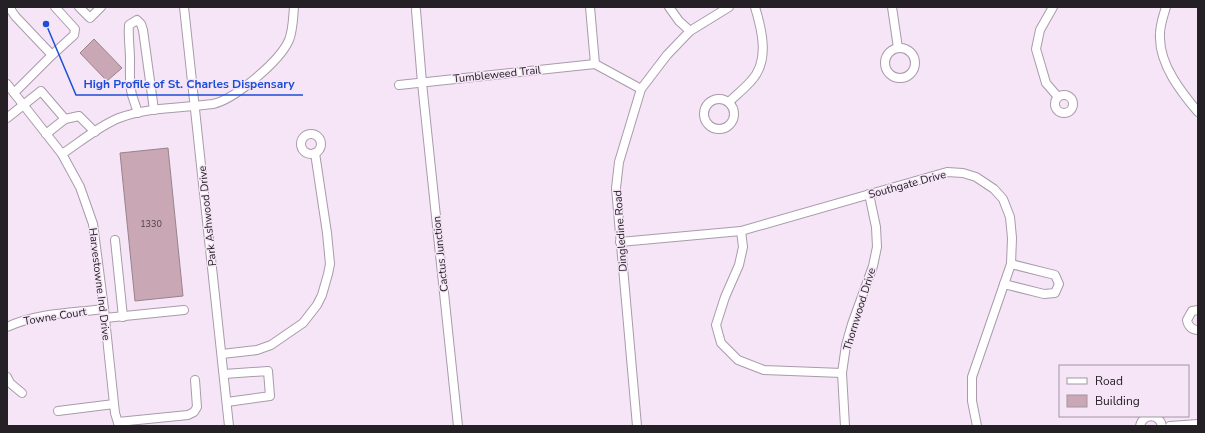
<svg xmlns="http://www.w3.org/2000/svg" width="1205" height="433" font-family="'Nunito Sans',sans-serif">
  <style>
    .building { fill: #c9a7b4; stroke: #98838b }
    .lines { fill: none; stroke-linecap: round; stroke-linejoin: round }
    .minor-casing { stroke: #a99bab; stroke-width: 10 }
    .minor { stroke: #fff; stroke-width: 8 }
    .labels { text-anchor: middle; stroke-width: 3; stroke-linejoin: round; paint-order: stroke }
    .number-label { font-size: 9px; fill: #4e424a }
    .street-label { font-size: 11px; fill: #252026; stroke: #f5e5f7 }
    .leader { fill: none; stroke: #1d4ed8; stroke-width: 1.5 }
    .callout-dot { fill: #1d4ed8; stroke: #f5e5f7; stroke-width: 1.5 }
    .callout-label { font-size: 12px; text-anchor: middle; font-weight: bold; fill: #1d4ed8; stroke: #f5e5f7; stroke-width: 3; stroke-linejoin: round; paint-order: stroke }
  </style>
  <rect width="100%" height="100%" fill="#f5e5f7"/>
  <g class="building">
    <path d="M 94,39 L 122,68 L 107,81 L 80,53 Z"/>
    <path d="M 168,148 L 183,296 L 135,301 L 120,153 Z"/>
  </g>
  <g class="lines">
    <g class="minor-casing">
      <g id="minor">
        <path d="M 11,7 L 11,10 L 15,16 L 52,55 L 14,93"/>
        <path d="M 79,7 L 90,18 L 101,7"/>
        <path d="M 184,7 L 229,426"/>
        <path d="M 590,7 L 595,64 L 641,89"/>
        <path d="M 669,7 L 679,21 L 690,31"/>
        <path d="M 892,7 L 898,48"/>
        <path d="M 1053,7 L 1040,30 L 1036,49 L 1046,83 L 1058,97"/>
        <path d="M 1166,7 C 1163,17 1159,27 1160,38 C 1160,65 1181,92 1198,112"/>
        <path d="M 416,10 L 422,83 L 458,426"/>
        <circle cx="900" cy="63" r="15"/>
        <path d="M 52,55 L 74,35 L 75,29 L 55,7"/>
        <path d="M 7,84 L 62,154 L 80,187 L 93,224 L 104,309 L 115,413 L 119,426"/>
        <path d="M 399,85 L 595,64"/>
        <circle cx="1064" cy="104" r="9"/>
        <circle cx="719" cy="114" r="15"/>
        <path d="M 729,102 C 736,95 744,89 751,81 C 770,61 762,30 755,7"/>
        <path d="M 138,113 C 136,107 134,101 132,95 C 129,83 130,72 130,60 C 130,48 128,37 129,25 L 137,20 L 141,24 L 143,30 L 154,110"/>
        <path d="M 7,118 L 41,91 L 65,119 L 46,134"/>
        <path d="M 65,119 L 79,116 L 95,132"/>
        <circle cx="311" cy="144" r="10"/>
        <path d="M 62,154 C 80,142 99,126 119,118 C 148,107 182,108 213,104 C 235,99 280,61 289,40 C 293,30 293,18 294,7"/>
        <path d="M 741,231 L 743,247 L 739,265 L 725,297 L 716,325 L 721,343 L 738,360 L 764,370 L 842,373"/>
        <path d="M 115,240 L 123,317"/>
        <path d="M 620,242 L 741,231 L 947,172 L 963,173 L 976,177 L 994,189 L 1003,199 L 1010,217 L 1012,238 L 1011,264 L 972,377 L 972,401 L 977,426"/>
        <path d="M 1004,284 L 1044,294 L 1055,293 L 1059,284 L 1055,275 L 1011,264"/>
        <path d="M 1198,310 L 1192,311 L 1187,320 C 1188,326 1192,330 1198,330"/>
        <path d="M 105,318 L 184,310"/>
        <path d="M 7,327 C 37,313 72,313 104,309"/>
        <path d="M 222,354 L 257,350 L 271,345 L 303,323 L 317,305 L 322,295 L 328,274 L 330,264 L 327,233 L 315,153"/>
        <path d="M 224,374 L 268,371 L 270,396 L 227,402"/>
        <path d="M 7,377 L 10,383 L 22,393"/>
        <path d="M 58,411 L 114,404"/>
        <path d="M 118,422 L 188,415 L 194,412 L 197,407 L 195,380"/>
        <path d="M 637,426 L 616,188 L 619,162 L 641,89 L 667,55 L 690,31 L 729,7"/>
        <path d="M 845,426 L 842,373 L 846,345 L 852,324 L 873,266 L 877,247 L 876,227 L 869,194"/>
        <path d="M 1140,426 C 1143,413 1159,413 1162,426"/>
        <path d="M 1170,426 L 1198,424"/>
      </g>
    </g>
    <use href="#minor" class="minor"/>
  </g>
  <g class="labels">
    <g class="number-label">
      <text x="151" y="227">1330</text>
    </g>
    <g class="street-label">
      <text transform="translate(497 74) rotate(-6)" y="4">Tumbleweed Trail</text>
      <text transform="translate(907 184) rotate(-15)" y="4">Southgate Drive</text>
      <text transform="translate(207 216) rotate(-96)" y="4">Park Ashwood Drive</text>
      <text transform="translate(620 231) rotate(-94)" y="4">Dingledine Road</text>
      <text transform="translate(440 254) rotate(-96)" y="4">Cactus Junction</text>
      <text transform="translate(100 284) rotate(83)" y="4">Harvestowne Ind Drive</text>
      <text transform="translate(859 309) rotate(-73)" y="4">Thornwood Drive</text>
      <text transform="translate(55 316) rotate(-9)" y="4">Towne Court</text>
    </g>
  </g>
  <path class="leader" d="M46 24L76 95H303"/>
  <circle class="callout-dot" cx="46" cy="24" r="4"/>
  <g class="callout-label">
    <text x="189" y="88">High Profile of St. Charles Dispensary</text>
  </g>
  <rect width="1205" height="433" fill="none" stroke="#252026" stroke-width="16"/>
  <rect x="1059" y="365" width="130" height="52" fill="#f5e5f7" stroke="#a296a3"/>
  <rect x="1067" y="378" width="20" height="6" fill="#ffffff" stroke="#a296a3"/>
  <text x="1095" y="385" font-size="12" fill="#252026">Road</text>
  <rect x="1067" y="395" width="20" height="12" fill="#c9a7b4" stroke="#a296a3"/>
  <text x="1095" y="405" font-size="12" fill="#252026">Building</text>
</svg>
